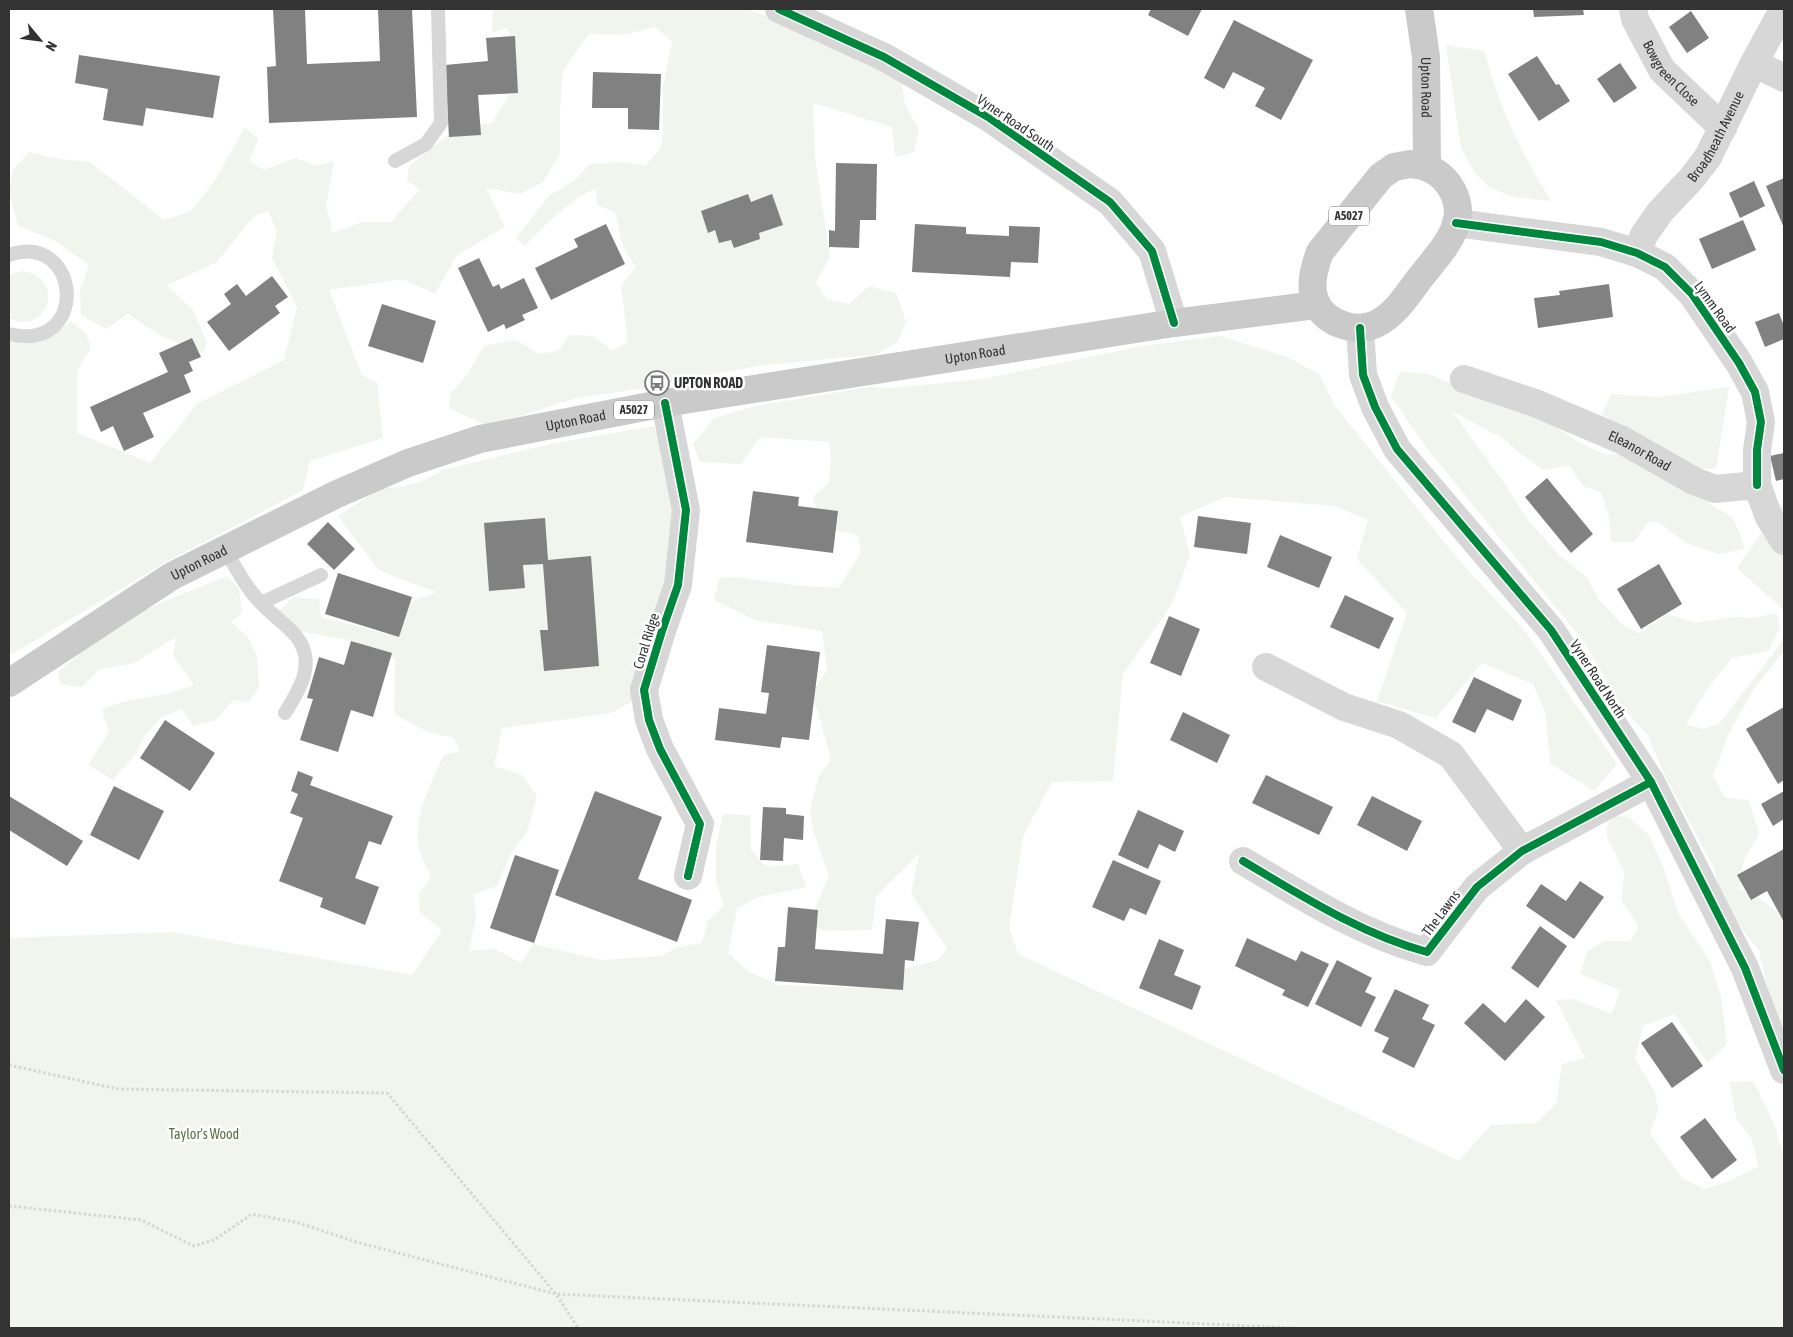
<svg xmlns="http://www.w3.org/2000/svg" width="1793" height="1337" font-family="'Asap Condensed',sans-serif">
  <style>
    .green { fill: #f1f5ed }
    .building { fill: #818181 }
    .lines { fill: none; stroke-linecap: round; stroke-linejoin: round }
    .path { stroke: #d6d6d6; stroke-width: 3; stroke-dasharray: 2.5 2.5; stroke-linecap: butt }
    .service { stroke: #d7d7d7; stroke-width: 14 }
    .minor { stroke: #d7d7d7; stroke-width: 28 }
    .tertiary { stroke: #d7d7d7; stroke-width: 28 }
    .primary { stroke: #cacaca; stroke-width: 28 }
    .cycleway-casing { stroke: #fff; stroke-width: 11 }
    .cycleway { stroke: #00873e; stroke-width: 8 }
    .labels { text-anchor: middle; stroke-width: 5; stroke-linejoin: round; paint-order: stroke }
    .shield { fill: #fff; stroke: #707070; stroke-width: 1 }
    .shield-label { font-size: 12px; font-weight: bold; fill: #333 }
    .street-label { font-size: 14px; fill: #333; stroke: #fff }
    .poi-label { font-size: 14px; font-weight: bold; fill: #333; stroke: #fff; text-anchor: start }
    .park-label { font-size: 14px; fill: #56703f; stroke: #fff }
  </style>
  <rect width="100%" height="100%" fill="#fff"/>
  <g class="green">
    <path d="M 493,9 L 743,9 L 813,28 L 899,64 L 905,105 L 919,129 L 914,152 L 895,157 L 892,127 L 813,103 L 815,156 L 830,257 L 816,282 L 826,299 L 849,304 L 869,286 L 896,293 L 906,322 L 898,342 L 875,355 L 763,365 L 638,389 L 576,398 L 487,426 L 449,408 L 450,394 L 467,375 L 484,346 L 515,340 L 540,354 L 558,351 L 570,335 L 594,336 L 612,351 L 628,342 L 621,286 L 636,267 L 623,248 L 615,212 L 597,205 L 596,188 C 566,203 548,222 525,246 L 516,238 L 549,196 L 575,180 L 590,164 L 623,162 L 645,166 L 661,148 L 663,129 L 663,86 L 672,42 L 655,27 L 622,35 L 589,34 L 563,71 L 560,110 L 560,154 L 543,182 L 520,194 L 486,188 L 505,227 L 457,255 L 435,294 L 403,279 L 329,290 L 362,375 L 377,383 L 383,438 L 310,461 L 303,490 L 166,562 L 9,656 L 9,334 C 36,338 48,343 70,321 L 86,333 L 91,348 L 77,371 L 77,433 L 150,463 L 197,404 L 284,360 L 297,307 L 272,258 L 277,231 L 268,211 L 253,217 L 217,262 L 167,285 L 193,310 L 207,343 L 203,353 L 163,337 L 128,314 L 106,329 L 81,315 L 80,291 L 89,265 L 52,239 L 18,226 L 9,192 L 13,170 L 29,152 L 59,159 L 90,162 L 164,220 L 191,211 L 214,182 L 245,127 L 258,140 L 249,161 L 264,170 L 296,158 L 315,166 L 334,161 L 326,206 L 333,233 L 362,222 L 391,222 L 420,189 L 407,181 L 409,166 L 456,128 L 492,123 L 511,92 L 517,48 L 506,28 L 492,33 Z"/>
    <path d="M 1446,45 L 1484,51 C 1489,66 1493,83 1499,98 C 1512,134 1531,168 1551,201 L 1513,197 L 1489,187 L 1475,173 L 1461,148 Z"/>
    <path d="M 21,271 C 68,276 47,338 9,318 L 9,275 Z"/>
    <path d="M 1220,336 L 1287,357 L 1319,374 L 1335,406 L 1456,557 L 1525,631 L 1617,764 L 1594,791 L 1550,763 L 1545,711 L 1533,684 L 1482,663 L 1436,718 L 1377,701 L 1407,613 L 1357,559 L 1368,520 L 1335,506 L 1225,497 L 1180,517 L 1190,555 L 1172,604 L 1123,674 L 1113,781 L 1052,782 L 1023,836 L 1009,928 L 1018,954 L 1459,1161 L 1491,1125 L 1536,1123 L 1556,1104 L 1562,1064 L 1585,1058 L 1556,1000 L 1573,999 L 1612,1014 L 1620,990 L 1580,974 L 1587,952 L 1604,941 L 1630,941 L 1639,926 L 1622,901 L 1624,871 L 1607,837 L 1607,825 L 1614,816 L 1629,817 L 1649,835 L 1664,869 L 1678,913 L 1710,961 L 1721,997 L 1727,1044 L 1708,1063 L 1674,1014 L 1643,1026 L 1635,1059 L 1655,1092 L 1658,1110 L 1650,1133 L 1682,1178 L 1704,1189 L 1727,1182 L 1758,1167 L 1752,1139 L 1737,1120 L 1729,1082 L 1754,1081 L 1775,1127 L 1784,1157 L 1784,1328 L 9,1328 L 9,938 L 171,932 L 412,975 L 442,930 L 420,913 L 419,894 L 431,877 C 428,870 424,862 421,855 C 410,820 430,786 444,755 L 460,751 L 454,738 L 428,732 L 394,714 L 395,659 L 354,641 L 286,629 L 278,612 L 293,597 L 319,599 L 321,617 L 387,634 L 405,604 L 437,592 L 400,579 L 378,569 L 338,516 L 381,488 L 401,487 L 420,482 L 443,470 L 551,444 L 654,426 L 666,455 L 680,525 L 635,700 L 611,713 L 502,728 L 494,766 L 522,775 L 537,796 L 527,832 L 511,853 L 497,886 L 474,894 L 476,917 L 469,951 L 495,949 L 521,963 L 533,944 L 601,960 L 661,956 L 678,947 L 702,943 L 708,920 L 724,906 L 716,882 L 716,847 L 723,814 L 750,815 L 751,849 L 766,867 L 798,864 L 806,887 L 759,897 L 737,908 L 728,953 L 749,972 L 778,985 L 894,989 L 904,969 L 938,960 L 947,949 L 911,893 L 919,854 L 876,896 L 872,930 L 824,931 L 816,927 L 815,908 L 829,876 L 813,830 L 810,810 L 819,775 L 831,760 L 818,711 L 810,695 L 827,670 L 822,631 L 755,620 L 714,600 L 719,578 L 734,577 L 794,585 L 838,588 L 861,553 L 858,535 L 827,529 L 812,498 L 829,483 L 831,456 L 829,442 L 760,437 L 741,464 L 700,462 L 693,444 L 714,418 L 756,406 L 869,387 L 892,388 L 983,379 L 1142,346 Z"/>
    <path d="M 1400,372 L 1426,373 L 1554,425 L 1580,443 L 1607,455 L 1631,452 L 1630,430 L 1602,415 L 1611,394 L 1659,397 L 1729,387 L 1716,469 L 1688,469 L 1670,478 L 1733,518 L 1742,539 L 1744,549 L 1718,554 L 1686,543 L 1657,521 L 1647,523 L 1634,542 L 1611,542 L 1609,516 L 1601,492 L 1583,486 L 1569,465 L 1543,470 L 1518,452 L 1504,439 L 1452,411 L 1506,486 L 1528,520 L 1560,556 L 1588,578 L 1598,599 L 1624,626 L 1639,633 L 1668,614 L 1696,623 L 1731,617 L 1753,618 L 1777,613 L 1780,628 L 1768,651 L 1732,658 L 1707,689 L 1686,724 L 1703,729 L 1719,724 L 1784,639 L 1784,651 L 1753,690 L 1729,733 L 1713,775 L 1725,798 L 1749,800 L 1759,834 L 1743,862 L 1739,889 L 1760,899 L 1784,918 L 1784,1058 L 1772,1010 L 1759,950 L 1723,906 L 1714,868 L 1665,776 L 1647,734 L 1621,706 L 1584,642 L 1425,446 L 1391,396 Z"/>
    <path d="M 1784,500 L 1784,610 L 1737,568 Z"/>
    <path d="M 227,576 L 239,589 L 242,613 L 231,622 L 248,637 L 257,656 L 259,687 L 249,702 L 233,700 L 216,720 L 193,726 L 182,709 L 162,717 L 145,735 L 135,755 L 113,780 L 88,765 L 109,732 L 102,709 L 126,701 L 167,694 L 194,685 L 173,656 L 176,637 L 134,663 L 100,669 L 82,687 L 61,685 L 58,672 L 78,655 L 81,642 L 156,605 Z"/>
  </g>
  <g class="building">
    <path d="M 273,9 L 305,9 L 307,64 L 380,61 L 378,9 L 412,9 L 417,117 L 269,123 L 267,67 L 276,66 Z"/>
    <path d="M 1151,9 L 1202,9 L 1188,36 L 1148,15 Z"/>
    <path d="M 1533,9 L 1583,9 L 1584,15 L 1534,17 Z"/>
    <path d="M 1691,11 L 1709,38 L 1687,53 L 1669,27 Z"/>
    <path d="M 1234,20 L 1313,60 L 1281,120 L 1255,106 L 1265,88 L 1233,72 L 1224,89 L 1204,78 Z"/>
    <path d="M 515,36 L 518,93 L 478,95 L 481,135 L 449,137 L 445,65 L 488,61 L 486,38 Z"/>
    <path d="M 79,55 L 220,76 L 213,118 L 146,108 L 143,126 L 103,120 L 108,89 L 75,83 Z"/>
    <path d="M 1537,56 L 1556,85 L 1559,84 L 1570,101 L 1539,121 L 1508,74 Z"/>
    <path d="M 1620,63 L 1637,88 L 1614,103 L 1597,79 Z"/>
    <path d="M 593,72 L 661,74 L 659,130 L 628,129 L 628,108 L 592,108 Z"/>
    <path d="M 836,163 L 877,164 L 876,220 L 860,220 L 859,248 L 829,247 L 829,230 L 835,231 Z"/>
    <path d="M 1784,178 L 1784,228 L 1766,186 Z"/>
    <path d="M 1754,181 L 1765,206 L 1740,218 L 1729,193 Z"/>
    <path d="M 748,194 L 751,202 L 772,194 L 783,225 L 759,233 L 760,239 L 734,248 L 731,240 L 719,243 L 715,230 L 708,233 L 701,211 Z"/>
    <path d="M 1743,220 L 1756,250 L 1712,269 L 1699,239 Z"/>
    <path d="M 606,224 L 625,264 L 551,300 L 535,268 L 578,247 L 574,239 Z"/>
    <path d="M 915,224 L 966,227 L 966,234 L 1009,236 L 1009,226 L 1040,227 L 1038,263 L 1011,262 L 1010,277 L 912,272 Z"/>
    <path d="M 479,258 L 493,287 L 499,284 L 501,289 L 524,278 L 538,308 L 522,315 L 525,320 L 506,329 L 504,324 L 488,332 L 458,268 Z"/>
    <path d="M 272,276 L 288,297 L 275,306 L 280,313 L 229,351 L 207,322 L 231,304 L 224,294 L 237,284 L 246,296 Z"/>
    <path d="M 1609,284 L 1613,317 L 1538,328 L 1534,298 L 1560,295 L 1559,291 Z"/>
    <path d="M 382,304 L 436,321 L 423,363 L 368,346 Z"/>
    <path d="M 1779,313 L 1784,326 L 1784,339 L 1765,347 L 1755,322 Z"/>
    <path d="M 192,338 L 201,357 L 189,362 L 193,371 L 184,375 L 191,392 L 143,413 L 154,437 L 124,451 L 113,426 L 101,432 L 90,407 L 168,372 L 159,353 Z"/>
    <path d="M 1784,453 L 1784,479 L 1776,481 L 1770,456 Z"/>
    <path d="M 1547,478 L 1593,534 L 1571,553 L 1525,497 Z"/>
    <path d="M 753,491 L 799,497 L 798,506 L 838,511 L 833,553 L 746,542 Z"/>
    <path d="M 1198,516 L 1251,523 L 1247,554 L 1194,547 Z"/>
    <path d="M 545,518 L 548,560 L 591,556 L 599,666 L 544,671 L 540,630 L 548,630 L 543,564 L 523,565 L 525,588 L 489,591 L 484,523 Z"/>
    <path d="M 328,522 L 355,549 L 334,570 L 307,544 Z"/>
    <path d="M 1280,535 L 1332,557 L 1319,588 L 1267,567 Z"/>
    <path d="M 1659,564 L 1682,604 L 1641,629 L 1617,589 Z"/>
    <path d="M 338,573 L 412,597 L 399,637 L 325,614 Z"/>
    <path d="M 1345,595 L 1394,618 L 1379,649 L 1330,627 Z"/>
    <path d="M 1169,616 L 1200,629 L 1181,676 L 1150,663 Z"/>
    <path d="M 351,641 L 392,653 L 373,717 L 351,710 L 338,752 L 300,740 L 313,699 L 307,698 L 319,657 L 344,665 Z"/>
    <path d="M 767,645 L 820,652 L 809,740 L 782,737 L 780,748 L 715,740 L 719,708 L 766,714 L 769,693 L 761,692 Z"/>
    <path d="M 1474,677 L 1522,700 L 1513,721 L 1487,709 L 1475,733 L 1452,722 Z"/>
    <path d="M 1784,707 L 1784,780 L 1778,784 L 1746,729 Z"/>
    <path d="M 1183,712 L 1230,735 L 1217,763 L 1170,740 Z"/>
    <path d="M 165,720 L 215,753 L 190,791 L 140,758 Z"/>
    <path d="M 298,771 L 313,777 L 310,785 L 393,816 L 381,845 L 369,841 L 355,878 L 379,887 L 365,925 L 320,907 L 323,898 L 279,881 L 303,818 L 290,813 L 298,794 L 291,791 Z"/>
    <path d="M 1266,775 L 1333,807 L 1319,835 L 1252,803 Z"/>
    <path d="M 114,786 L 164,811 L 139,860 L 90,835 Z"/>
    <path d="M 595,791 L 662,817 L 638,879 L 692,900 L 677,942 L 555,895 Z"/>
    <path d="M 1784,791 L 1784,819 L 1773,826 L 1761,804 Z"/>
    <path d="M 9,796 L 83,841 L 67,866 L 9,830 Z"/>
    <path d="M 1372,796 L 1422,821 L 1407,851 L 1357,825 Z"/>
    <path d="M 763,807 L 786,808 L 786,814 L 804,816 L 803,840 L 784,838 L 783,861 L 760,860 Z"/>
    <path d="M 1138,810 L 1184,831 L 1175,852 L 1159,844 L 1148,869 L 1118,855 Z"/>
    <path d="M 1784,849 L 1784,922 L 1767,891 L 1751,900 L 1737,875 Z"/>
    <path d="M 515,855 L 559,870 L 534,943 L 490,928 Z"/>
    <path d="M 1113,860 L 1161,881 L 1146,915 L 1130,908 L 1124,921 L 1092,907 Z"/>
    <path d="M 1580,881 L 1604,897 L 1574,939 L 1526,906 L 1541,884 L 1566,901 Z"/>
    <path d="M 788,907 L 818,910 L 815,949 L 883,954 L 886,919 L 919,922 L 914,961 L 905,960 L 903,990 L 775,981 L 778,947 L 785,947 Z"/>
    <path d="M 1540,926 L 1567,946 L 1538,988 L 1511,968 Z"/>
    <path d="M 1247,938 L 1296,961 L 1301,951 L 1329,964 L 1308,1007 L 1282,995 L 1285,990 L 1235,966 Z"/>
    <path d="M 1159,939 L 1184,950 L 1174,975 L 1201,986 L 1192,1010 L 1139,988 Z"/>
    <path d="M 1337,960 L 1372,978 L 1365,992 L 1376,997 L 1361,1027 L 1315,1004 Z"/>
    <path d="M 1395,989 L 1429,1005 L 1422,1019 L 1435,1025 L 1414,1068 L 1382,1052 L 1389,1038 L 1374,1031 Z"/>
    <path d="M 1526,999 L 1545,1017 L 1505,1061 L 1464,1023 L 1483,1003 L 1505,1023 Z"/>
    <path d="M 1672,1022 L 1703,1066 L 1672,1088 L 1641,1043 Z"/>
    <path d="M 1705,1118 L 1737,1160 L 1712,1179 L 1680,1137 Z"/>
  </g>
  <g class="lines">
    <g class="path">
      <path d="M 9,1065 L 118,1089 L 387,1093 L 556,1294 L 578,1328"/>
      <path d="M 9,1206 L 141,1220 L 194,1246 L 214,1240 L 252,1214 L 299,1223 L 356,1242 L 556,1294 L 1295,1328"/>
    </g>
    <g class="service">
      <path d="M 395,161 L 426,144 L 441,123 L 438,9"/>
      <path d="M 9,255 C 81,230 91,354 9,334"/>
      <path d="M 225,549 C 236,568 246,588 262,604 C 272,615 286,624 296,636 C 317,662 300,689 285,713"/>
      <path d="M 261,603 L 321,575"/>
    </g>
    <g class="minor">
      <path id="s1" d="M 1633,9 L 1635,19 L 1662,70 L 1723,128"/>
      <path d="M 1754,63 L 1784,78"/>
      <path d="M 1456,223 L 1601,242 L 1637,253 L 1665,267 L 1692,294 L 1739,363 L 1755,392 L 1761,422 L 1757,450 L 1757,485"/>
      <path id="s2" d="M 1637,253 L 1644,235 L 1660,212 L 1692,178 L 1708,157 L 1754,63 L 1778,19 L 1784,12"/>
      <path d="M 1360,328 L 1363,375 L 1375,407 L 1397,449 L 1551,630 L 1651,782 L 1745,968 L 1784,1070"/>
      <path id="s3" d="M 1464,379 L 1535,403 L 1622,440 L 1694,481 L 1715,489 L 1757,485 L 1769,517 L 1784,541"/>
      <path d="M 665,403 L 686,510 L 678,585 L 662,631 L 644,690 L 649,720 L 660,749 L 700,824 L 688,876"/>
      <path d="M 1266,667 L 1344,707 L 1399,725 L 1451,755 L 1522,851"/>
      <path d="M 1243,861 C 1302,896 1361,934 1427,952 L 1477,887 L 1522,851 L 1651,782"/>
    </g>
    <path class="tertiary" d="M 779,9 L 884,57 L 988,117 L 1110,202 L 1152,251 L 1174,323"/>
    <g class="primary">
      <path id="s4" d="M 1419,9 L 1426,57 L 1427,167"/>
      <path d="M 1410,164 C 1416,165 1423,165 1428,168 C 1449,177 1463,201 1456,224 C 1450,244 1433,261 1420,278 C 1408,294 1395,315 1376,324 C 1358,332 1336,326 1323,313 C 1307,296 1312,273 1320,252 L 1381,176 L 1394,167 Z"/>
      <path id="s5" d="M 9,683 L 172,576 L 337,494 L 408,463 L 480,439 L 665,403 L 1174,323 L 1316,305"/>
    </g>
    <g class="cycleway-casing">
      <g id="cycleway">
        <path d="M 779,9 L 884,57 L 988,117 L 1110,202 L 1152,251 L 1174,323"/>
        <path d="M 1456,223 L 1601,242 L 1637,253 L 1665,267 L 1692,294 L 1739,363 L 1755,392 L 1761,422 L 1757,450 L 1757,485"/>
        <path d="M 1360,328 L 1363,375 L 1375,407 L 1397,449 L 1551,630 L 1651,782 L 1745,968 L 1784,1070"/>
        <path d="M 665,403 L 686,510 L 678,585 L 662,631 L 644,690 L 649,720 L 660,749 L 700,824 L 688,876"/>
        <path d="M 1243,861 C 1302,896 1361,934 1427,952 L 1477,887 L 1522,851 L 1651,782"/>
      </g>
    </g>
    <use href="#cycleway" class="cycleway"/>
  </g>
  <defs>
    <g id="bus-ring" transform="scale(1.25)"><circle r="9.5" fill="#fff" stroke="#7a7a7a" stroke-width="1.5"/><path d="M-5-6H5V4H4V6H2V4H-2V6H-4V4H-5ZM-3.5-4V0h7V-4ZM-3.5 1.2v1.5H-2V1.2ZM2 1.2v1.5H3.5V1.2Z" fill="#7a7a7a"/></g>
  </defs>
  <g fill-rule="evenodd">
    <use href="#bus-ring" x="657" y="383"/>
  </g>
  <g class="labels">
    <g class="shield">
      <rect x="1329" y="206.5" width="40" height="19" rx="4"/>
      <rect x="614" y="400.5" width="40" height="19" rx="4"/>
    </g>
    <g class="shield-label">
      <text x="1349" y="220">A5027</text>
      <text x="634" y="414">A5027</text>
    </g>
    <g class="street-label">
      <text dy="5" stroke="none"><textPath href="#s1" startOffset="76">Bowgreen Close</textPath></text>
      <text dy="5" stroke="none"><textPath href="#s4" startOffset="79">Upton Road</textPath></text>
      <text transform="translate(1016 123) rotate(34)" y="5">Vyner Road South</text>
      <text dy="5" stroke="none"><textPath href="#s2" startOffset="142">Broadheath Avenue</textPath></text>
      <text transform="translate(1715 307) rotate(54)" y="5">Lymm Road</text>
      <text dy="5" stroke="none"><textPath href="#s5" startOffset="1035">Upton Road</textPath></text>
      <text dy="5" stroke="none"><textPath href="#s5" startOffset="630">Upton Road</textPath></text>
      <text dy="5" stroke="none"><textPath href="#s3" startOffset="190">Eleanor Road</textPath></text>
      <text dy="5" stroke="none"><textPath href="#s5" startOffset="225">Upton Road</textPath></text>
      <text transform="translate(646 641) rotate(-73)" y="5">Coral Ridge</text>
      <text transform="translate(1598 679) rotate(57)" y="5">Vyner Road North</text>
      <text transform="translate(1441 913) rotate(-53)" y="5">The Lawns</text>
    </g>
    <g class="poi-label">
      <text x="674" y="388">UPTON ROAD</text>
    </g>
    <g class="park-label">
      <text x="204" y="1139">Taylor's Wood</text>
    </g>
  </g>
  <rect width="1793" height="1337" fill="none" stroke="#333333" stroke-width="20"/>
  <g transform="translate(40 40) rotate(119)" stroke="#ffffff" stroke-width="4" paint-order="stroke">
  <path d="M0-4L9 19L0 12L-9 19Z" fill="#333333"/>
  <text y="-8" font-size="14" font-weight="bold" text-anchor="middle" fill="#333333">N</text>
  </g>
</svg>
